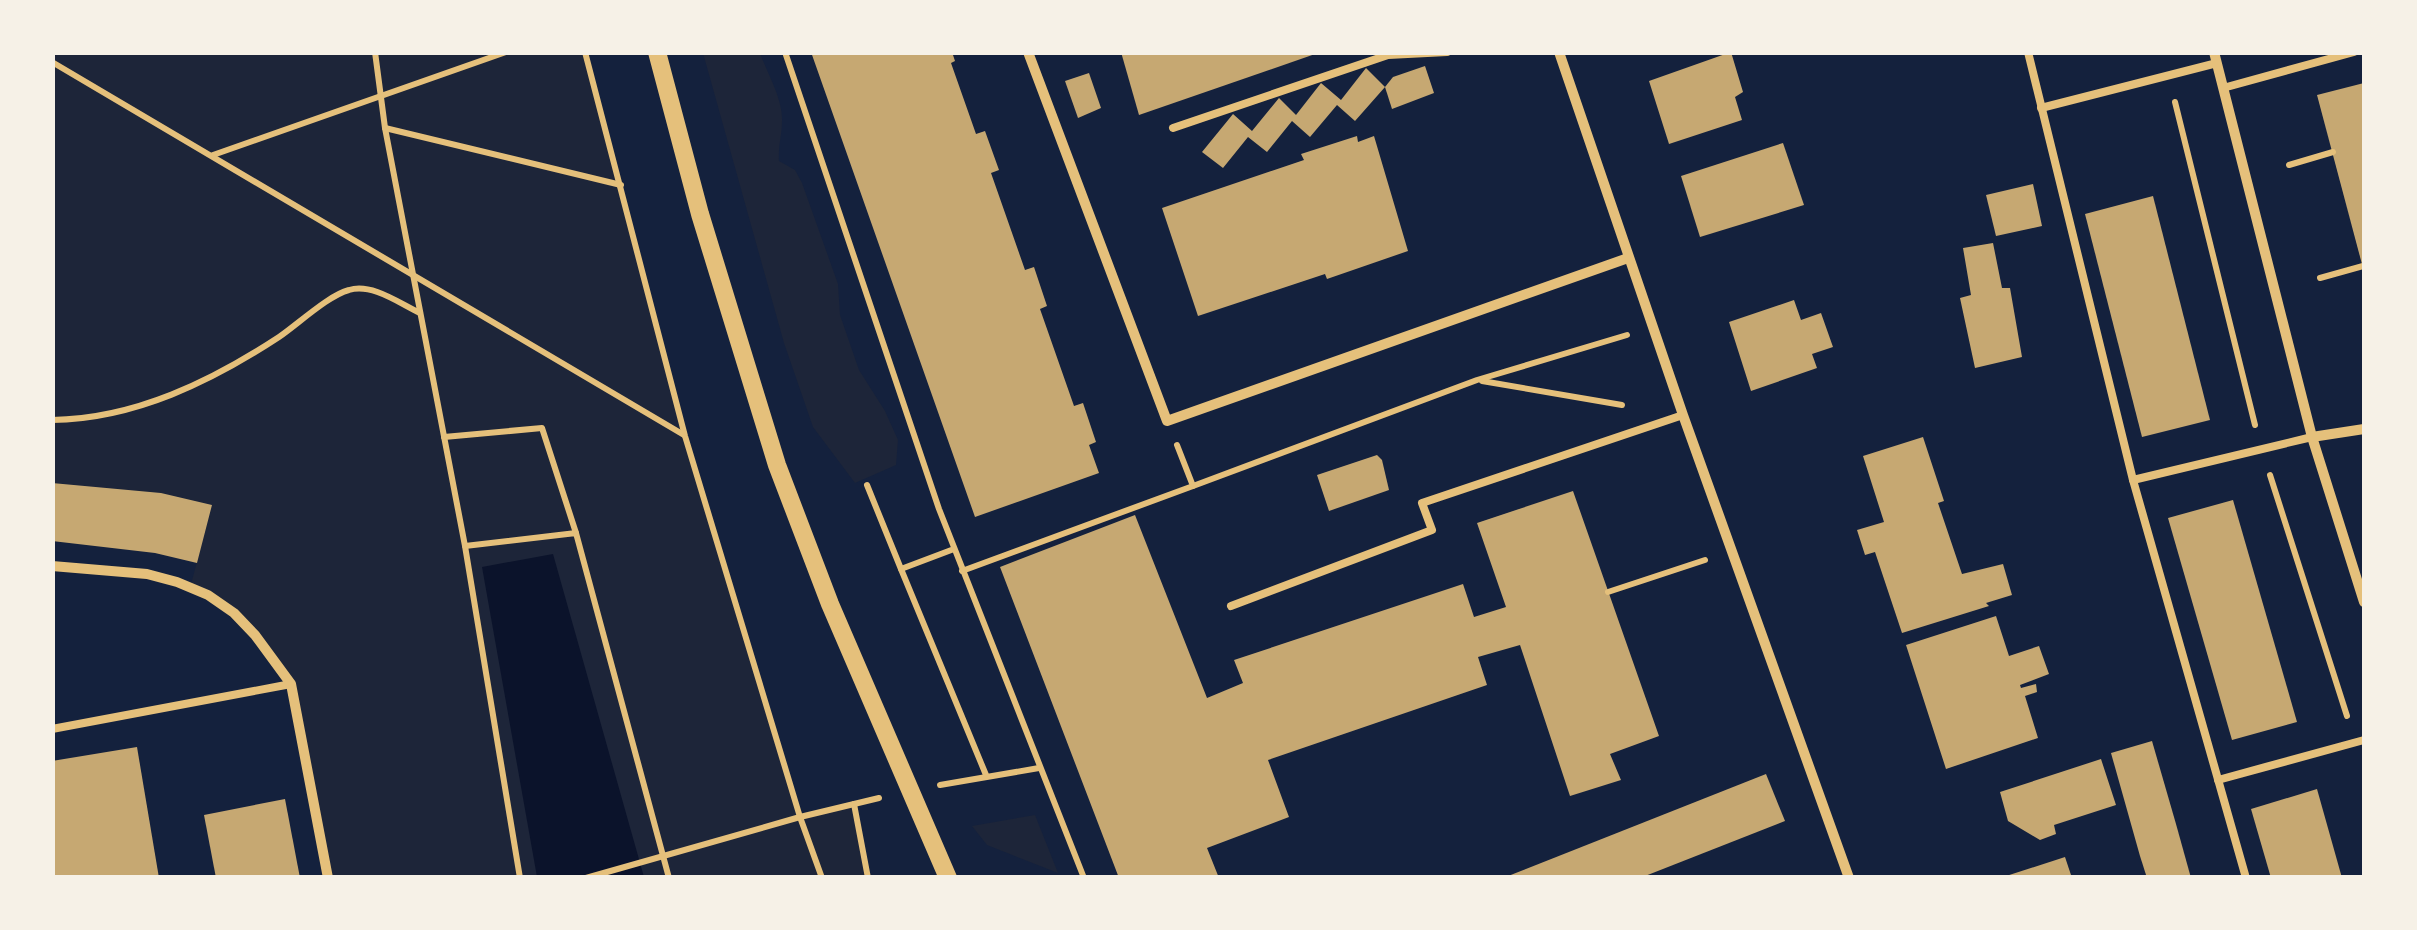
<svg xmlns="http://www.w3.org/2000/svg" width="2417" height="930" font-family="'Archivo Narrow',sans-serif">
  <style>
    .green { fill: #1d2539 }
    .water { fill: #0b132b }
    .building { fill: #c6a872 }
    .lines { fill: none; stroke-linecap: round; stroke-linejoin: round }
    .path { stroke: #e5c07b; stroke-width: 6 }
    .service { stroke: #e5c07b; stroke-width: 8 }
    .minor { stroke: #e5c07b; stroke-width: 10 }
    .tertiary { stroke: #e5c07b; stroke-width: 18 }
  </style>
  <rect width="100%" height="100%" fill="#14213d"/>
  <g class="green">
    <path d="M 53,53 L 585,53 L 685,436 L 800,816 L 854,804 L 868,877 L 328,877 L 291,684 L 234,613 L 190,588 L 212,505 L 161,493 L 53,483 Z"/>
    <path d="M 703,53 L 760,53 C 767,73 783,99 782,121 C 782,135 778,146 779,161 L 795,170 L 802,183 L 838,284 L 840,315 L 859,370 L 885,411 L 898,440 L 896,465 L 855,483 L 813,427 L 784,343 Z"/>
    <path d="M 1035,815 L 1058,873 L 987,845 L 972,826 Z"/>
  </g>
  <path class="water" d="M 553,554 L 644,877 L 537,877 L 482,567 Z"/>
  <g class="building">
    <path d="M 811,52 L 952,52 L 955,61 L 951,63 L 976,134 L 985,131 L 999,170 L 991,173 L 1025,270 L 1034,267 L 1047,306 L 1040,309 L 1074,406 L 1083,403 L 1096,442 L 1089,445 L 1099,473 L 975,517 Z"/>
    <path d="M 1121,52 L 1318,52 L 1318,53 L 1139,115 Z"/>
    <path d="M 1731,52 L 1743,92 L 1735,97 L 1742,120 L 1669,144 L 1649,81 Z"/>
    <path d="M 1425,66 L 1434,93 L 1392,109 L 1385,87 L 1393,77 Z"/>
    <path d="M 1366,68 L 1385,87 L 1355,121 L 1337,105 L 1310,137 L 1292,121 L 1267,152 L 1248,137 L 1223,168 L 1202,152 L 1233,114 L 1252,131 L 1279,98 L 1296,115 L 1321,83 L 1341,100 Z"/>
    <path d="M 1089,73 L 1101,108 L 1078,118 L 1065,81 Z"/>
    <path d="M 2364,83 L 2364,268 L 2363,268 L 2317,95 Z"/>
    <path d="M 1357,136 L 1358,142 L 1374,136 L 1408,251 L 1327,279 L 1325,274 L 1198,316 L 1162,208 L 1304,160 L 1301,154 Z"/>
    <path d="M 1783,143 L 1804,205 L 1700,237 L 1681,176 Z"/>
    <path d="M 2033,184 L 2042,226 L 1996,236 L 1986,195 Z"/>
    <path d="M 2153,196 L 2210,420 L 2142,437 L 2085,214 Z"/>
    <path d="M 1993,243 L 2002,288 L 2010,288 L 2022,357 L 1975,368 L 1960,298 L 1971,295 L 1963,248 Z"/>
    <path d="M 1794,300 L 1801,320 L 1821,313 L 1833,347 L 1812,354 L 1817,368 L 1751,391 L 1729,322 Z"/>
    <path d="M 1923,437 L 1944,501 L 1938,503 L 1962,574 L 2003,564 L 2012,595 L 1986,603 L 1989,606 L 1902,633 L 1875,552 L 1865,555 L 1857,530 L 1884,522 L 1863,456 Z"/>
    <path d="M 1377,455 L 1382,460 L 1389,490 L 1329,511 L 1317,475 Z"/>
    <path d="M 52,483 L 161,493 L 212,505 L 197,563 L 155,553 L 52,541 Z"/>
    <path d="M 1573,491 L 1659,736 L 1610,754 L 1621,780 L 1570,796 L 1520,645 L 1478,657 L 1487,685 L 1268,760 L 1289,817 L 1207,848 L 1219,878 L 1119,878 L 1000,567 L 1135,515 L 1207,698 L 1243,683 L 1234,660 L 1463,584 L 1474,617 L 1506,607 L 1477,523 Z"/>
    <path d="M 2233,500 L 2297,722 L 2232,740 L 2168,518 Z"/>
    <path d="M 1996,616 L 2009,656 L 2039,646 L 2049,674 L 2020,685 L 2021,688 L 2036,684 L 2037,692 L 2025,696 L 2038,738 L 1946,769 L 1906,645 Z"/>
    <path d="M 2152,741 L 2176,824 L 2191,878 L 2147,878 L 2140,856 L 2111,753 Z"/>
    <path d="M 137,747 L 159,878 L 52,878 L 52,761 Z"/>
    <path d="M 2101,759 L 2116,805 L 2054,825 L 2056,834 L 2040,840 L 2008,821 L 2000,792 Z"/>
    <path d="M 1766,774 L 1785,821 L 1640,878 L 1503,878 Z"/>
    <path d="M 2317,789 L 2342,878 L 2271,878 L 2251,809 Z"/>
    <path d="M 285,799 L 300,878 L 216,878 L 204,815 Z"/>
    <path d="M 2065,857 L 2072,878 L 2003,878 L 2003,877 Z"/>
  </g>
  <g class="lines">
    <g class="path">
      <path d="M 375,52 L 385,128 L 465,546 L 520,878"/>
      <path d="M 585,52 L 685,436 L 800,817 L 822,878"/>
      <path d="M 785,52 L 939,509 L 1084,878"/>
      <path d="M 52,62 L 684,435"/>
      <path d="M 2175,102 L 2255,425"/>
      <path d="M 385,128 L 621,185"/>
      <path d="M 213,155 L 506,52"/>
      <path d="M 2289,165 L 2333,152"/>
      <path d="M 2320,278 L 2363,266"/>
      <path d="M 1482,381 L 1622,405"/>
      <path d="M 52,420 C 135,419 212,381 279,337 C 298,324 329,295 349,290 C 372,283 399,303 420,313"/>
      <path d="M 444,437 L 542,428 L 576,533"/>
      <path d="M 2270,475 L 2347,716"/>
      <path d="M 867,485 L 901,569"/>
      <path d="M 1193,486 L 1477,380 L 1627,335"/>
      <path d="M 465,546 L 576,533 L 669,878"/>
      <path d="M 954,549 L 901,569 L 986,775"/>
      <path d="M 962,571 L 1193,486 L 1177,445"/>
      <path d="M 1608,592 L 1705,560"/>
      <path d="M 940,785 L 1039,768"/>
      <path d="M 854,804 L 868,878"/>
      <path d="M 586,878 L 800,817 L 879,798"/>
    </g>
    <g class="service">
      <path d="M 2028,52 L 2133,480 L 2246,878"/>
      <path d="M 2223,88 L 2354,52"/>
      <path d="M 2041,108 L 2217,63"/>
      <path d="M 1173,128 L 1388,55 L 1447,52"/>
      <path d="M 2133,480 L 2312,437"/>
      <path d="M 1231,606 L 1432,530 L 1422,503 L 1683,415"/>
      <path d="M 52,729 L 291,684"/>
      <path d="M 2218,780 L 2364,740"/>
    </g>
    <g class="minor">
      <path d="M 1028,52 L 1167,421 L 1628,258"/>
      <path d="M 1559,52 L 1683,415 L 1849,878"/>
      <path d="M 2214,52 L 2312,437 L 2364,602"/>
      <path d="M 2312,437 L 2364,429"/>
      <path d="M 52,566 L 147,574 L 177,582 L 208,595 L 234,613 L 255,635 L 291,684 L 328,878"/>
    </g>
    <path class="tertiary" d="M 657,52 L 700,214 L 777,465 L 830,604 L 948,878"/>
  </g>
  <rect width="2417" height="930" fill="none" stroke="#f6f1e7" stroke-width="110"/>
</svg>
